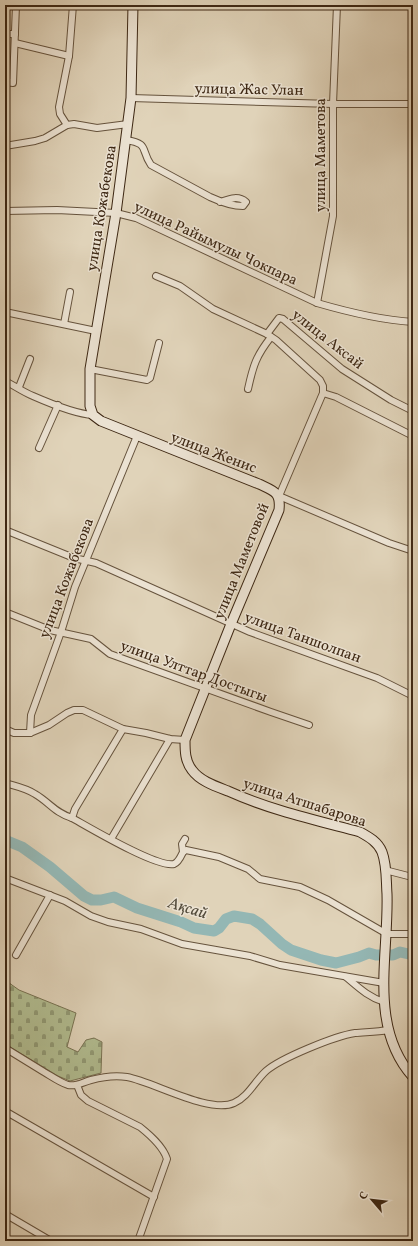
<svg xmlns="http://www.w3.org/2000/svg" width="418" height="1246" font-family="Vollkorn,serif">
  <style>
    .cemetery { fill: url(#cemetery-stones); stroke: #787252 }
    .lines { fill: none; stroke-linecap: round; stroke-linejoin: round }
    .river { stroke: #94b7b4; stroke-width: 11 }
    .street-casing { stroke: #66533d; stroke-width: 8 }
    .secondary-casing { stroke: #3e2814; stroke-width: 11 }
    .street { stroke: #ebe2d2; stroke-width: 6 }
    .secondary { stroke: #ebe2d2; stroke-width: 9 }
    .labels { text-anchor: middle; stroke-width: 3; stroke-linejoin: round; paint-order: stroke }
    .street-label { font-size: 15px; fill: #3e2814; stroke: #ebe2d2 }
    .water-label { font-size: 16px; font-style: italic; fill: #544c3c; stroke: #ebe2d2 }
  </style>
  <defs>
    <pattern id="cemetery-stones" width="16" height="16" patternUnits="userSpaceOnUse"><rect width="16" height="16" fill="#b1bc90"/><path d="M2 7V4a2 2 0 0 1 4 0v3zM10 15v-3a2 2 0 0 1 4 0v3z" fill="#919974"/></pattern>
  </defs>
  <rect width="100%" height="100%" fill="#e0d3b9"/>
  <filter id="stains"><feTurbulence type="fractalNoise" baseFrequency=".005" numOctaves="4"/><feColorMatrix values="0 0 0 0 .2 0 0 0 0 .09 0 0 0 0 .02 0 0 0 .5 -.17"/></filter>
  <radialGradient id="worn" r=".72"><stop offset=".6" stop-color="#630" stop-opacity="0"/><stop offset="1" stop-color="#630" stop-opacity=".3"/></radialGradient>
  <path class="cemetery" d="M 5,980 L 19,990 L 76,1013 L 67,1047 L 78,1052 L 86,1040 L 94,1038 L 102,1042 L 101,1073 L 70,1081 L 58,1076 L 5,1044 Z"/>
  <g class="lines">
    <path class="river" d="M 5,840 L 22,847 L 50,867 L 84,896 L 92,900 L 101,900 L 114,897 L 137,908 L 181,922 L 194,928 L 214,931 L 219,928 L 226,919 L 234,916 L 252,919 L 260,924 L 282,944 L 291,950 L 321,960 L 336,963 L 359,957 L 369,953 L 376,955 L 393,955 L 400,952 L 413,955"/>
    <g class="street-casing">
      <g id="street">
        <path d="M 5,34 L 15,34"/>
        <path d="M 15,43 L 69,56"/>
        <path d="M 5,82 L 13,83 L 16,5"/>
        <path d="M 131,98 L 333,104 L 413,104"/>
        <path d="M 67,125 L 60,114 L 59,107 L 69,56 L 73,5"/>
        <path d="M 126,140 C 150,144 140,149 151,165 L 210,197 C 221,202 231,206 243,206 L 246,202 C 238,195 229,199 220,202"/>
        <path d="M 5,146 L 35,141 L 45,138 L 67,125 L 74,124 L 97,128 L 128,124"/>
        <path d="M 5,211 L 57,210 L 116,213 L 136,218 L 317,303 C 348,312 380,320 413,322"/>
        <path d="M 156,276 L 180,286 L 213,309 L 267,334 L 276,340 L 320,380 L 323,386 L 323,393 L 336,397 L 413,436"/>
        <path d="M 317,303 L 333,216 L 333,104 L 337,5"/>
        <path d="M 5,312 L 96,331"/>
        <path d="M 64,324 L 70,292"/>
        <path d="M 267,334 L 279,318 L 283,319 L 342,369 L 391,400 L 413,411"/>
        <path d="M 90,369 L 147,380 L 150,378 L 159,343"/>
        <path d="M 5,381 C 15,386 23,392 33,396 C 49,403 76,414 93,415"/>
        <path d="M 19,387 L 30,359"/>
        <path d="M 248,389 C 253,366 256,356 271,337"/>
        <path d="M 323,393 L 279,496 L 389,543 L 413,551"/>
        <path d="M 39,448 L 58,405"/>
        <path d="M 5,530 L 74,558 L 96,563 L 250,632 L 377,678 L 413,696"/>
        <path d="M 5,612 L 50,630 L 91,639 L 110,654 L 271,712 L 309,725"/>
        <path d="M 5,729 L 14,733 L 30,733 L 49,725 L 67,713 L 74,710 L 83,710 L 123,729 L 146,733 L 170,739 L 185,740"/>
        <path d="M 30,733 L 31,715 L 61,632 L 75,587 L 137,436"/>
        <path d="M 5,783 C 15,786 26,788 35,794 C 49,802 55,813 72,818 C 90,828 157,868 174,864 C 179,862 181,856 183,852 L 186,850 L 219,857 L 248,869 L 260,879 L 300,887 L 328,900 L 387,934 L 413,934"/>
        <path d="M 72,818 L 75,809 L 123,729"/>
        <path d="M 111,839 L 170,739"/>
        <path d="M 183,852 L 182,844 L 185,839"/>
        <path d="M 385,870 L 412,877"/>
        <path d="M 5,878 L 65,901 L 91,916 L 108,922 L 141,929 L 182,944 L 250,956 L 280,965 L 384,983"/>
        <path d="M 16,955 L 50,895"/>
        <path d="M 346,977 C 358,987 368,997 384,1002"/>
        <path d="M 5,1048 C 18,1056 31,1064 44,1072 C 51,1076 59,1082 68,1085 C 76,1087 83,1082 91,1080 C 102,1077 115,1075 127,1077 C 154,1082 209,1114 234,1103 C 248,1097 255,1081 266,1071 C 281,1058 335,1036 355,1033 C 365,1032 377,1032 388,1030"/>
        <path d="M 77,1085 L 81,1095 L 88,1101 L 140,1127 C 150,1135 163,1146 167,1159 L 138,1241"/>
        <path d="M 5,1111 L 154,1197"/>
        <path d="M 5,1214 L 51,1241"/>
      </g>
    </g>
    <g class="secondary-casing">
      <path id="secondary" d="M 133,5 L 131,98 L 116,213 L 90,369 L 90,406 L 93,415 L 101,421 L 259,484 C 274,491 281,492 279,510 L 231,624 L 185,740 C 185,751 185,761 192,770 C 200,781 215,786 228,791 C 270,810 315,820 360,832 C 369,837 378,842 382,852 C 387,865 386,880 387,894 C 389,955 368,1027 413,1077"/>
    </g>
    <use href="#street" class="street"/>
    <use href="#secondary" class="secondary"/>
  </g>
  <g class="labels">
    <g class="street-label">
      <text transform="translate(249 89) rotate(1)" y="5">улица Жас Улан</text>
      <text transform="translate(320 155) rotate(-90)" y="5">улица Маметова</text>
      <text transform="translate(101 208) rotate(-81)" y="5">улица Кожабекова</text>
      <text transform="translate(216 243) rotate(25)" y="5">улица Райымулы Чокпара</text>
      <text transform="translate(328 339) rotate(38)" y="5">улица Аксай</text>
      <text transform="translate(214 452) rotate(21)" y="5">улица Женис</text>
      <text transform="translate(241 561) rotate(-68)" y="5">улица Маметовой</text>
      <text transform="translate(66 578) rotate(-69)" y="5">улица Кожабекова</text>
      <text transform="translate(303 637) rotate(20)" y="5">улица Таншолпан</text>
      <text transform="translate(194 671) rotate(20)" y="5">улица Улттар Достыгы</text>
      <text transform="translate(305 802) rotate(18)" y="5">улица Атшабарова</text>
    </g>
    <g class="water-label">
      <text transform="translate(188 907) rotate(17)" y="6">Ақсай</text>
    </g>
  </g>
  <rect width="418" height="1246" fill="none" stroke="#e0d3b9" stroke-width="20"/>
  <rect x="6" y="6" width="406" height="1234" fill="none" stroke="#3e2814" stroke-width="2"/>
  <rect x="10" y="10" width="398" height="1226" fill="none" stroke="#3e2814"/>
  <g transform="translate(372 1200) rotate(298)" stroke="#ebe2d2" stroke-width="3" paint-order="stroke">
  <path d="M0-3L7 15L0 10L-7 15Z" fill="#3e2814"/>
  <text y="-6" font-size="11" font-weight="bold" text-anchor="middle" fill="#3e2814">С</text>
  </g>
  <rect width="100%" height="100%" filter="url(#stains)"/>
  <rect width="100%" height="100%" fill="url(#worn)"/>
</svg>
